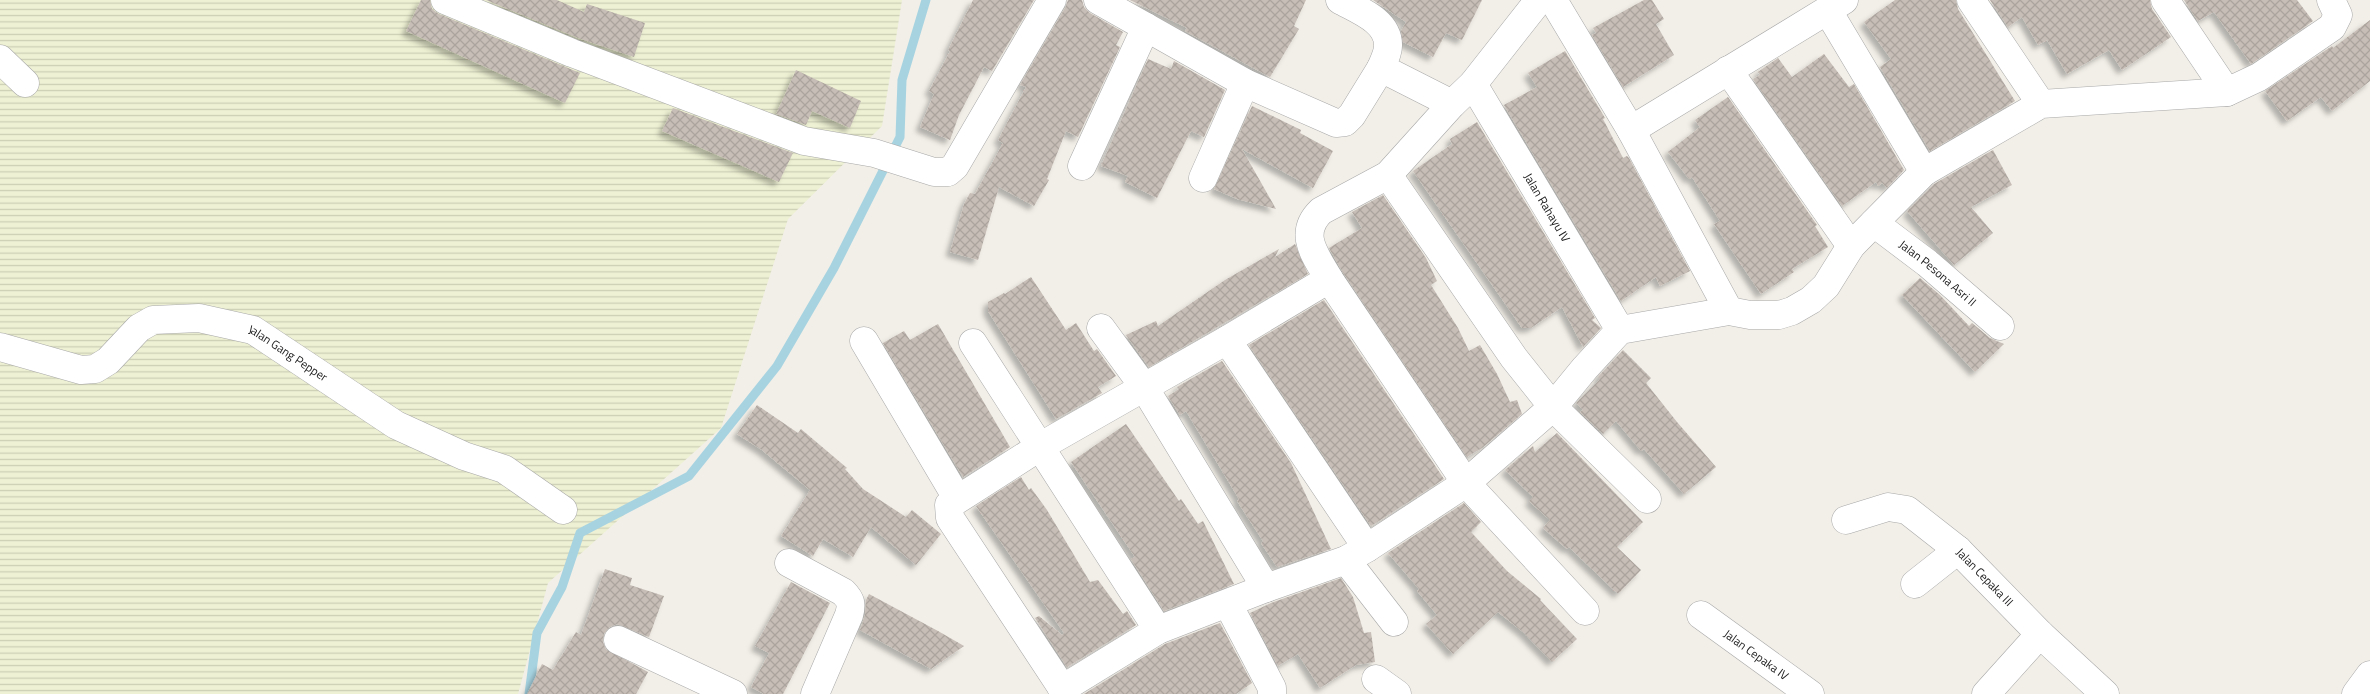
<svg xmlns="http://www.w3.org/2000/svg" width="2370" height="694" font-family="'Titillium Web',sans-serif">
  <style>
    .farmland { fill: url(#farmland-rules) }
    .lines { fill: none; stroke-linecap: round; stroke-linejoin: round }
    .stream { stroke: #a7d3e1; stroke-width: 9 }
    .building { fill: url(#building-cross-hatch); filter: url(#shadow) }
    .street-casing { stroke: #a8a8a8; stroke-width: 29 }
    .street { stroke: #fff; stroke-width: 28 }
    .labels { text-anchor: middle; stroke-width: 5; stroke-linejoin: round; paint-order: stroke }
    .street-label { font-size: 12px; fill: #212121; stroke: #fff }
  </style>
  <defs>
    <pattern id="farmland-rules" width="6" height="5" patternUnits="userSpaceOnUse" patternTransform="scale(1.25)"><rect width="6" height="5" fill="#eef1d3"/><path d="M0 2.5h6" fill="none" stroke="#ccceb5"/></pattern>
    <pattern id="building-cross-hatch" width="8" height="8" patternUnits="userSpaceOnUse" patternTransform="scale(1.25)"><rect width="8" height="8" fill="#c7beb7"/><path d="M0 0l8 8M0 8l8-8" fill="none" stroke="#aba39d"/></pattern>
    <filter id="shadow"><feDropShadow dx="-4.5" dy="4.5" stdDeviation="2.5" flood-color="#0004"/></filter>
  </defs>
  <rect width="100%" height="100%" fill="#f2efe8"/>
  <path class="farmland" d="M 0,0 L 902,0 L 882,126 L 788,219 L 721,428 L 548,583 L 518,694 L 0,694 Z"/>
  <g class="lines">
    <path class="stream" d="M 529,694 L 537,633 L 562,587 L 580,533 L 689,476 L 777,366 L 834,268 L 900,137 L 902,80 L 926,0"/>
  </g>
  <g class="building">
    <path d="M 421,0 L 430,0 L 432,9 L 439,14 L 580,73 L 565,103 L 406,31 Z"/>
    <path d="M 486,0 L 557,0 L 584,12 L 587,4 L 645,23 L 634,57 L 578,38 Z"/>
    <path d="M 973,0 L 1034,0 L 992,71 L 984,67 L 959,115 L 950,140 L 920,127 L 934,94 L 929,91 L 950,51 L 948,50 Z"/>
    <path d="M 1068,0 L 1082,0 L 1084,7 L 1090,13 L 1123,32 L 1116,45 L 1120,47 L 1078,137 L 1066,131 L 1047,179 L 1049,180 L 1034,206 L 999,187 L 978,260 L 950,252 L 964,204 L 970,193 L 975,194 L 1003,143 L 998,140 L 1026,87 L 1020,85 L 1065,8 Z"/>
    <path d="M 1130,0 L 1306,0 L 1294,26 L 1299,29 L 1270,77 L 1185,31 L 1187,28 Z"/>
    <path d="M 1373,0 L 1482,0 L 1462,40 L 1446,33 L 1433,57 L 1403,42 L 1401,31 L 1406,22 Z"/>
    <path d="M 1644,0 L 1652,0 L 1664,19 L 1656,24 L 1674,55 L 1623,87 L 1592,35 L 1596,33 L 1593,28 Z"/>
    <path d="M 1895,0 L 1956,0 L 1958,9 L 2015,101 L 1930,151 L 1880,67 L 1891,59 L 1864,22 Z"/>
    <path d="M 1990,0 L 2150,0 L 2152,9 L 2171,37 L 2122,70 L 2109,50 L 2067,74 L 2047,40 L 2038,45 L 2022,17 L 2008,27 Z"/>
    <path d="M 2184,0 L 2297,0 L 2313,21 L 2251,64 L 2214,12 L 2198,21 Z"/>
    <path d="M 2370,20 L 2370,81 L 2332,111 L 2321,97 L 2287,121 L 2265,91 L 2332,46 L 2333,48 Z"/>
    <path d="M 1565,51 L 1605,118 L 1603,119 L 1623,158 L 1627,156 L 1629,158 L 1690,271 L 1660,286 L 1656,277 L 1621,301 L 1504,105 L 1537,87 L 1528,73 Z"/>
    <path d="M 1824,54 L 1849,87 L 1854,84 L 1904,170 L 1887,188 L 1882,183 L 1878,186 L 1876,182 L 1842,206 L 1753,79 L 1760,75 L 1758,72 L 1778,58 L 1792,77 Z"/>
    <path d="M 1148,59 L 1171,69 L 1174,61 L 1225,90 L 1204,137 L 1191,131 L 1157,198 L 1125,182 L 1128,176 L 1101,166 Z"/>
    <path d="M 796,70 L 861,101 L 850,128 L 812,111 L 806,125 L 776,114 Z"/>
    <path d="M 1728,97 L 1817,225 L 1815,226 L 1828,247 L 1792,269 L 1794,272 L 1761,294 L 1714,224 L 1720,221 L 1692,177 L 1689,179 L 1668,152 L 1700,127 L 1695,120 Z"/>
    <path d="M 1252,106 L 1301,130 L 1300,133 L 1333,151 L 1313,188 L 1242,149 L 1276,209 L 1237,199 L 1214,189 Z"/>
    <path d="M 673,108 L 793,153 L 779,182 L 662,131 Z"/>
    <path d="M 1477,122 L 1595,318 L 1592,320 L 1601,328 L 1583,347 L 1562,307 L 1531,328 L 1522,328 L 1413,171 L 1452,144 L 1450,139 Z"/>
    <path d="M 1993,150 L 2012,185 L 1971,207 L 1993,233 L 1954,265 L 1907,211 L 1934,184 Z"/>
    <path d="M 1383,195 L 1426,258 L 1437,281 L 1431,285 L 1458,328 L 1469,351 L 1480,345 L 1497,374 L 1510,402 L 1517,400 L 1522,414 L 1482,448 L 1467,457 L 1342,271 L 1329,248 L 1362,228 L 1352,212 Z"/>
    <path d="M 1295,244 L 1308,274 L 1149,367 L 1126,335 L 1156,321 L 1158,326 L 1225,280 L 1279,249 L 1275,257 Z"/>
    <path d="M 1031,277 L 1066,330 L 1076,323 L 1094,351 L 1097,349 L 1116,376 L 1098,387 L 1102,393 L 1056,419 L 988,311 L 988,302 L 1004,293 L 1005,294 Z"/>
    <path d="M 1920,278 L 1940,295 L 1969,326 L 1972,323 L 1990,338 L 2004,344 L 1975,372 L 1902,295 Z"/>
    <path d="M 1324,300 L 1444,479 L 1371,526 L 1249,345 Z"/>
    <path d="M 938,324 L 1010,447 L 963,477 L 883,343 L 904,331 L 910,340 Z"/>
    <path d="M 1623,350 L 1651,378 L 1646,383 L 1677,422 L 1716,467 L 1684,494 L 1644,449 L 1641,451 L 1616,421 L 1603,434 L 1580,412 L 1583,410 L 1576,403 L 1600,379 L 1598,377 Z"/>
    <path d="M 1222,361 L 1291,463 L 1331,549 L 1277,567 L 1261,543 L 1263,541 L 1237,501 L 1239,499 L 1186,411 L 1180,415 L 1168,396 L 1179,389 L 1177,387 Z"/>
    <path d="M 757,405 L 798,433 L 801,429 L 847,468 L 845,469 L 863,489 L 906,517 L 912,510 L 941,534 L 916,565 L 871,527 L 853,557 L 823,539 L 813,556 L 781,536 L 810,490 L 762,450 L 737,434 Z"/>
    <path d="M 1126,424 L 1179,501 L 1181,499 L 1198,524 L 1203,521 L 1234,584 L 1164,611 L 1131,559 L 1135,557 L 1071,462 Z"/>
    <path d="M 1557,433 L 1643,522 L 1617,547 L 1641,570 L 1618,594 L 1569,547 L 1567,549 L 1543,528 L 1550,520 L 1529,501 L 1533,497 L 1505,470 L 1533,446 L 1535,452 Z"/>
    <path d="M 1021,477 L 1029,490 L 1031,488 L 1047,510 L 1090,582 L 1098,580 L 1123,614 L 1127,611 L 1136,625 L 1067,667 L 1035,618 L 1039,616 L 1062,635 L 1064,633 L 976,506 Z"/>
    <path d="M 1464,503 L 1481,522 L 1471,532 L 1507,571 L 1541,599 L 1540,600 L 1577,639 L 1552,662 L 1523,632 L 1498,612 L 1453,654 L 1426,624 L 1437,615 L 1417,591 L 1419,589 L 1388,553 Z"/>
    <path d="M 605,569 L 632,578 L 630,585 L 664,596 L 649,637 L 617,624 L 610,627 L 604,634 L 603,642 L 606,649 L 648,672 L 636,694 L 527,694 L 542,664 L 553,670 L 576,632 L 581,635 Z"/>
    <path d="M 1341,578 L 1353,597 L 1364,633 L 1371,632 L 1375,662 L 1356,665 L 1320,688 L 1298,654 L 1278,666 L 1250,613 L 1271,603 Z"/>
    <path d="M 791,582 L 830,603 L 783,694 L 764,694 L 751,687 L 769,653 L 755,646 Z"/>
    <path d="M 869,594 L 938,631 L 964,646 L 931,669 L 860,630 L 865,615 L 866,600 Z"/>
    <path d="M 1220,623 L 1252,683 L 1236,694 L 1084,694 L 1165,644 Z"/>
  </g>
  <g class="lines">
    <g class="street-casing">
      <g id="street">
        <path d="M 445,0 L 572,53 L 804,141 L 874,153 L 934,172 L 948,172 L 955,166 L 1052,0"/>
        <path d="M 1098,0 L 1245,83 L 1336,123 L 1345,122 L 1352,115 L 1381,68"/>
        <path d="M 1340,0 C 1358,10 1389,21 1388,46 C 1388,53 1384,61 1381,68 L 1452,104"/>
        <path d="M 1553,0 L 1631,130 L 1729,311"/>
        <path d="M 1971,0 L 2041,104"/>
        <path d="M 2165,0 L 2227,92"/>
        <path d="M 1828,11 L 1924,172"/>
        <path d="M 0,59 L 25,83"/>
        <path d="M 1728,70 L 1851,246"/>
        <path id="s1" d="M 1473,84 L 1620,330"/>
        <path d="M 1631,130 L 1844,0"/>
        <path d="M 1082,166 L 1146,27"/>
        <path d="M 1388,175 L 1514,358 L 1553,407 L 1647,499"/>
        <path d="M 1203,178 L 1245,83"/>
        <path id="s2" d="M 1874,223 L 1927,263 L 2000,326"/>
        <path d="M 1329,279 L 1466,483 L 1585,611"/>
        <path d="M 1101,328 L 1144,387 L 1266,588"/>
        <path d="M 1227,340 L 1367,548"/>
        <path d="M 864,341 L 957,498"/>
        <path d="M 973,343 L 1158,630"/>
        <path id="s3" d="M 0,347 L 81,370 L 95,369 L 108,361 L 139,328 L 153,320 L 199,318 L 253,330 L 396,425 L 464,456 L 504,469 L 563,510"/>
        <path id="s4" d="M 1846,520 L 1888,507 L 1907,510 L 1958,550 L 2040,634 L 2105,694"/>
        <path d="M 1346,560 L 1394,622"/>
        <path d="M 789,563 L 843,592 C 851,600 852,604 849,615 L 815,694"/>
        <path d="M 1915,584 L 1958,550"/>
        <path d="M 1228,604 L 1272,688 L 1272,694"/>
        <path id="s5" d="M 1701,615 L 1810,694"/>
        <path d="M 618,640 L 733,694"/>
        <path d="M 1376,679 L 1397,694"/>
        <path d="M 1062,689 L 1158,630 L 1266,588 L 1346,560 L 1367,548 L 1466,483 L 1553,407 L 1585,368 L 1620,330 L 1729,311 L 1750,315 L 1779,315 L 1792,311 L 1811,300 L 1826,286 L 1851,246 L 1924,172 L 2041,104 L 2227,92 L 2259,77 L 2332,27 L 2338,15 L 2331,0"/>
        <path d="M 1066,694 L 950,518 L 949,505 L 1041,446 L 1227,340 L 1329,279 C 1316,256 1297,234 1321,211 L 1388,175 L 1452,104 L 1473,84 L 1539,0"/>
        <path d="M 1986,694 L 2040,634"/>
        <path d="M 2356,694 L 2370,675"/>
      </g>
    </g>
    <use href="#street" class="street"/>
  </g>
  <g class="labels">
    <g class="street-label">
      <text dy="4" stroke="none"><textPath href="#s1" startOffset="144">Jalan Rahayu IV</textPath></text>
      <text dy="4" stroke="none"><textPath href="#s2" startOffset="81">Jalan Pesona Asri II</textPath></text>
      <text dy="4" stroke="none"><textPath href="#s3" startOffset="318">Jalan Gang Pepper</textPath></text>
      <text dy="4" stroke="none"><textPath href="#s4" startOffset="166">Jalan Cepaka III</textPath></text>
      <text dy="4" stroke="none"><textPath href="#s5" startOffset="68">Jalan Cepaka IV</textPath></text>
    </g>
  </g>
</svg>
